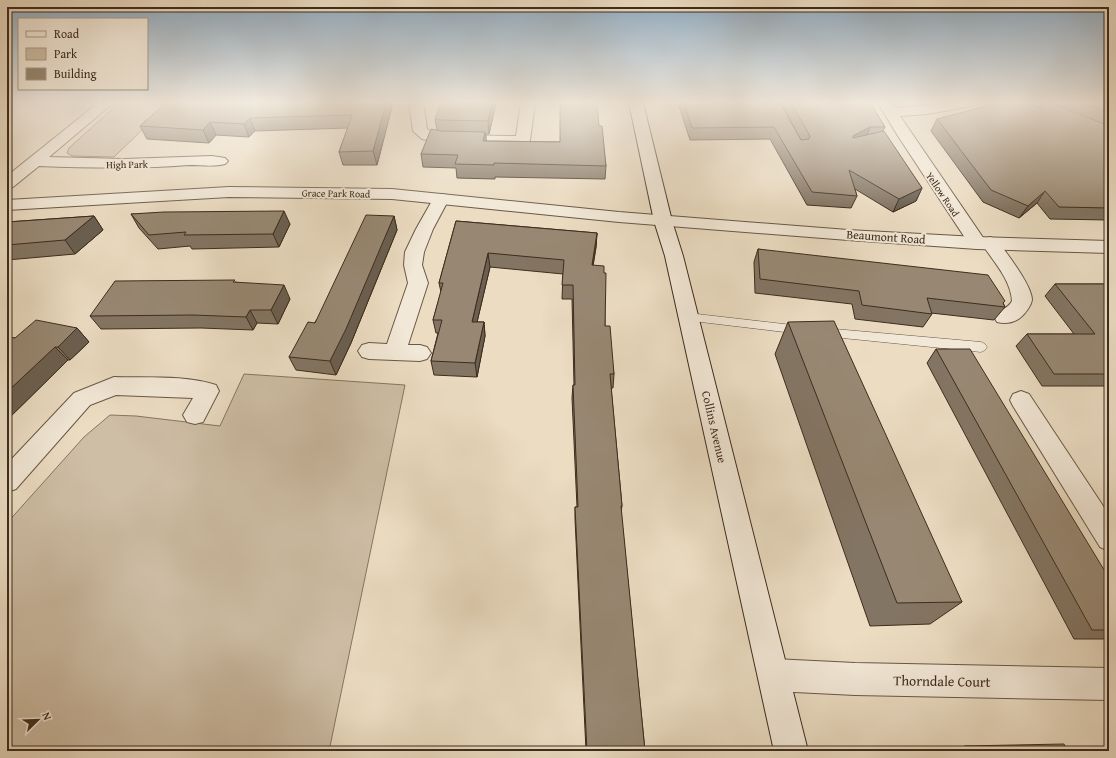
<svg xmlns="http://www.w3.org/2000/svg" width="1116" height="758" font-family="'Gentium Book Plus',serif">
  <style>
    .green { fill: #cebea6; stroke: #867562 }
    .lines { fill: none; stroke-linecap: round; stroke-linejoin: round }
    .service-casing { stroke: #695847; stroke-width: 1 }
    .minor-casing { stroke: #695847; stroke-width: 2 }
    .tertiary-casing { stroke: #695847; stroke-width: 2 }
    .secondary-casing { stroke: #3e2c1e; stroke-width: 2 }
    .service { fill: #f2e8d7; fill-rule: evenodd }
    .minor { fill: #f2e8d7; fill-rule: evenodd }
    .tertiary { fill: #f2e8d7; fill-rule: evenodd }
    .secondary { fill: #f2e8d7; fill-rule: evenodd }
    .wall { fill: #837563; stroke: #3e2c1e }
    .shaded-wall { fill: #6a5f50; stroke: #3e2c1e }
    .building { fill: #988873; stroke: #3e2c1e }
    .labels { text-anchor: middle; stroke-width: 4; stroke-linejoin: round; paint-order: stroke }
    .far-street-label { font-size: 10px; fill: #3e2c1e; stroke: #f2e8d7 }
    .street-label { font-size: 12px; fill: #3e2c1e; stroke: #f2e8d7 }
    .near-street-label { font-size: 14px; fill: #3e2c1e; stroke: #f2e8d7 }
  </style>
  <rect width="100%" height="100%" fill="#ebdcc2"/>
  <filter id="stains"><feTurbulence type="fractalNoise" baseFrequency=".005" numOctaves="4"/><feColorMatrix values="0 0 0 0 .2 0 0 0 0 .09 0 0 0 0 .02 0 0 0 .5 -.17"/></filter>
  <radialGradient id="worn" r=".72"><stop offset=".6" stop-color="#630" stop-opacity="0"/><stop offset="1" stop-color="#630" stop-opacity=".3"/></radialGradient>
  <g class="green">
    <path d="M 119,103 L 170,103 L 114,157 L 72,156 L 67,153 L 69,148 Z"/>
    <path d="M 244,374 L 405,385 L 329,751 L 7,751 L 7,523 L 84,437 L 110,415 L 136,416 L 220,426 Z"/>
  </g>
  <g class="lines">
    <g class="service-casing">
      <g id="service">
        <path d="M 688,313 L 801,326 L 805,327 L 807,330 L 805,333 L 801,334 L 684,320 L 682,317 L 684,314 Z"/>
        <path d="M 823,328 L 981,342 L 985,344 L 987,347 L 985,350 L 981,352 L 823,336 L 819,335 L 817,332 L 819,329 Z"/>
      </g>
    </g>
    <g class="minor-casing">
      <g id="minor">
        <path d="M 98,103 L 113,103 L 49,157 L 124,159 L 212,156 L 225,158 L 228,161 L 225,164 C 214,167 201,165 189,165 C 139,169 89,168 39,166 L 13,187 L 7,189 L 7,176 Z"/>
        <path d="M 409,103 L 423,103 L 427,129 L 432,132 L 443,135 L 516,136 L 521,103 L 535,103 L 530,140 L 528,143 L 523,144 L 443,143 L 422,139 L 413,131 Z"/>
        <path d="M 878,103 L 892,103 L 895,108 C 921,106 947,103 974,103 L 972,106 L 967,107 L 927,114 L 900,116 L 984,239 L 990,237 L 996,239 C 1006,252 1032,285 1032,300 C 1031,306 1025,314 1020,318 C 1013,323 1005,324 997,322 L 994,317 C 998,310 1008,309 1012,301 C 1011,281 995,263 984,247 L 977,249 L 971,247 L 898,136 Z"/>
        <path d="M 1023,103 L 1043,103 L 1071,114 L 1073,117 L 1071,120 L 1066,121 L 1061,120 L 1025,106 Z"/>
        <path d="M 441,194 L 447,195 L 449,199 L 433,229 L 424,252 L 422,265 L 428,283 L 408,345 L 420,345 L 427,347 L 431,353 L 427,359 L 420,361 L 369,359 L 362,357 L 358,351 L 362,345 L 369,343 L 387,344 L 408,283 L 404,265 L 405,252 L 416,229 L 433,199 L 435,195 Z"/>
        <path d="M 114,377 C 146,378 186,375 216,385 L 219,391 L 203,422 L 195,424 L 187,422 L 183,415 L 193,398 L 116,395 L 90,405 L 16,489 L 7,492 L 7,464 L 74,393 Z"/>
        <path d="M 1021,391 L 1029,394 L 1109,515 L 1109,551 L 1100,547 L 1013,406 L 1010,400 L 1013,394 Z"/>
        <path d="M 774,659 L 855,663 L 1109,668 L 1109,700 L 855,695 L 774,691 L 763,686 L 758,675 L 763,664 Z"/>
      </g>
    </g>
    <g class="tertiary-casing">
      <path id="tertiary" d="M 229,187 L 392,189 L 619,212 L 848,230 L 977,237 L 1109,241 L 1109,253 L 977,249 L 848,240 L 619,222 L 392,199 L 229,197 L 7,210 L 7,200 Z"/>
    </g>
    <g class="secondary-casing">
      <path id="secondary" d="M 629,103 L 643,103 L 672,221 L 683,256 L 808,751 L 774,751 L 665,256 L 654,221 Z"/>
    </g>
    <use href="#service" class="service"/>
    <use href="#minor" class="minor"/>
    <use href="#tertiary" class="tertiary"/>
    <use href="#secondary" class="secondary"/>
  </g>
  <g class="wall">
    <path d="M 166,103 L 393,103 L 377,165 L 343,165 L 339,152 L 348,128 L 255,131 L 249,137 L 216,135 L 209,143 L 147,139 L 140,126 Z"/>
    <path d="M 496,103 L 489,134 L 486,134 L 486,141 L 559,142 L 599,126 L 606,166 L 605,179 L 495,177 L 495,179 L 457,178 L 456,168 L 423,167 L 421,154 L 437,131 L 435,119 Z"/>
    <path d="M 678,103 L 780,103 L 801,140 L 781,103 L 870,103 L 885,127 L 883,131 L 922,188 L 916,201 L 893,212 L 855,189 L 857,196 L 851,208 L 807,205 L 770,139 L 690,140 Z"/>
    <path d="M 1041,103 L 1109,103 L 1109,220 L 1050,219 L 1037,203 L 1019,218 L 983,202 L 931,131 L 937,119 L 1038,108 Z"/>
    <path d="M 131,214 L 290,224 L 279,247 L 192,249 L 190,246 L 158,249 L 139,228 Z"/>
    <path d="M 94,216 L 103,230 L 75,254 L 7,260 L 7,222 Z"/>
    <path d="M 394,216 L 397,230 L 351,343 L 336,375 L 296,370 L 289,357 Z"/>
    <path d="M 456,221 L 597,233 L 596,247 L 593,265 L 604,273 L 605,326 L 614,374 L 613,388 L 611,388 L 622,506 L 621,512 L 645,751 L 586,751 L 575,519 L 575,507 L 577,507 L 572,398 L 573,385 L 574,385 L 572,299 L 562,299 L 563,274 L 490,267 L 477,322 L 484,322 L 485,336 L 477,377 L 434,375 L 431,361 L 438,333 L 436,333 L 433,320 L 441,292 L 439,283 Z"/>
    <path d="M 758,249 L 1003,303 L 1005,307 L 994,320 L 931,313 L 932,314 L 923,327 L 855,319 L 852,304 L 755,293 L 754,262 Z"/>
    <path d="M 236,282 L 290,299 L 278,324 L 257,323 L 253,330 L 201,328 L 101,329 L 90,316 Z"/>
    <path d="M 1055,284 L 1109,284 L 1109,389 L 1107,386 L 1042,386 L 1016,346 L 1027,334 L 1074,334 L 1045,296 Z"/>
    <path d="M 788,322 L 962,602 L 930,624 L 870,626 L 775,354 Z"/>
    <path d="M 77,328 L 89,342 L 70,360 L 68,360 L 7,420 L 7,337 L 15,338 Z"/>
    <path d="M 936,349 L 1109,578 L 1109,639 L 1074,639 L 927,363 Z"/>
    <path d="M 965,746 L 1067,751 L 949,751 Z"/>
  </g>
  <g class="shaded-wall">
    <path d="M 386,103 L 393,103 L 377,165 L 373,151 Z"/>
    <path d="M 492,103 L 496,103 L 489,134 L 488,121 Z"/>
    <path d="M 250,118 L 255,131 L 249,137 L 244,124 Z"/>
    <path d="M 210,122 L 216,135 L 209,143 L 203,130 Z"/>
    <path d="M 870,127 L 865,139 L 848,149 L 853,136 Z"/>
    <path d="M 485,132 L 487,145 L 483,141 Z"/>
    <path d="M 922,188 L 916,201 L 893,212 L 899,199 Z"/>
    <path d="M 1045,191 L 1037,203 L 1019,218 L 1028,206 Z"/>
    <path d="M 284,211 L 290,224 L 279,247 L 273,234 Z"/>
    <path d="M 94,216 L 103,230 L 75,254 L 65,240 Z"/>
    <path d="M 394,216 L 397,230 L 351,343 L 336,375 L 330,361 Z"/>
    <path d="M 597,233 L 596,247 L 591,279 L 592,265 Z"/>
    <path d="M 488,253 L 490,267 L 474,335 L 472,322 Z"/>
    <path d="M 284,285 L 290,299 L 278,324 L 271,310 Z"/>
    <path d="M 250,310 L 257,323 L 253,330 L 246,317 Z"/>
    <path d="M 484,322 L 485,336 L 477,377 L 475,363 Z"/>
    <path d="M 77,328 L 89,342 L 70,360 L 58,347 Z"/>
    <path d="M 55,347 L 68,360 L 7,420 L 7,392 Z"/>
  </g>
  <g class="building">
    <path d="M 166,103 L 386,103 L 373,151 L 339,152 L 352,115 L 250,118 L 244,124 L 210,122 L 203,130 L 140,126 Z"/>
    <path d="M 441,103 L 492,103 L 488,121 L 441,120 L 435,119 Z"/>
    <path d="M 560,103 L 597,103 L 599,126 L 602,126 L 606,166 L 494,163 L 494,165 L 455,164 L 458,155 L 421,154 L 431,129 L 441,131 L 485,132 L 483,141 L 560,142 Z"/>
    <path d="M 684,103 L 780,103 L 801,140 L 809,139 L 810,136 L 791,103 L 870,103 L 885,127 L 870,127 L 853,136 L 853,138 L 884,131 L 922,188 L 899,199 L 849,170 L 857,196 L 812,192 L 774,127 L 692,128 Z"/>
    <path d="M 997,103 L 1029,103 L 1042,109 L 1043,103 L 1051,103 L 1109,126 L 1109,208 L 1059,207 L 1045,191 L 1028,206 L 991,190 L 937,119 Z"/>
    <path d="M 1084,103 L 1101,103 L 1109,106 L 1109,113 Z"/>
    <path d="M 284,211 L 273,234 L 184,235 L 186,232 L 149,235 L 131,214 L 164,212 Z"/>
    <path d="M 366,215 L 394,216 L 346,329 L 330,361 L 289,357 L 308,322 L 315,323 Z"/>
    <path d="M 94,216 L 65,240 L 7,245 L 7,222 Z"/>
    <path d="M 456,221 L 597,233 L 592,265 L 604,266 L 604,273 L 606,273 L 605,326 L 610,326 L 614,374 L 610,374 L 622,506 L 621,506 L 645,751 L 587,751 L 575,507 L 578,507 L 573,385 L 575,385 L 573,285 L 562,285 L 564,260 L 488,253 L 472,322 L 484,322 L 475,363 L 431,361 L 442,320 L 433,320 L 443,283 L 439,283 Z"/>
    <path d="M 758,249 L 988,275 L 1005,301 L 1003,303 L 1005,307 L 927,298 L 932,314 L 862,305 L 859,291 L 760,279 Z"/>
    <path d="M 235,280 L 233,282 L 284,285 L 271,310 L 250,310 L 246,317 L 193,315 L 90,316 L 115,281 Z"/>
    <path d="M 1055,284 L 1109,284 L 1109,374 L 1054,374 L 1027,334 L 1095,334 Z"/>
    <path d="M 36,320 L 77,328 L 58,347 L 55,347 L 7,392 L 7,337 L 15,338 Z"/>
    <path d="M 834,321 L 962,602 L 897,603 L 788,322 Z"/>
    <path d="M 936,349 L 970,349 L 1109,578 L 1109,630 L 1092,630 Z"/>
    <path d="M 1064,744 L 1067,751 L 967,751 L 965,746 Z"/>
  </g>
  <linearGradient id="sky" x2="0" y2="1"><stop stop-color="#91acc2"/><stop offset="0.49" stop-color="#f6efe4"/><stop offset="1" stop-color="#f6efe4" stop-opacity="0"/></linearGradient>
  <rect width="1116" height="209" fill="url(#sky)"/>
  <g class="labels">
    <g class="far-street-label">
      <text transform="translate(127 164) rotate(-1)" y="4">High Park</text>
      <text transform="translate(336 193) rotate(1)" y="4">Grace Park Road</text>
      <text transform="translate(943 194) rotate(56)" y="4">Yellow Road</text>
    </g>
    <g class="street-label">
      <text transform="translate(886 237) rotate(4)" y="4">Beaumont Road</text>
      <text transform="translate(714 427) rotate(77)" y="4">Collins Avenue</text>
    </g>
    <g class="near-street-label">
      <text transform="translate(942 681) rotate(1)" y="5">Thorndale Court</text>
    </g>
  </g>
  <rect width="1116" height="758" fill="none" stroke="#ebdcc2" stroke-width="24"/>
  <rect x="8" y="8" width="1100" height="742" fill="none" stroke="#3e2c1e" stroke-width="2"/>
  <rect x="12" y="12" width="1092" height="734" fill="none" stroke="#3e2c1e"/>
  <rect x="18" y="18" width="130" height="72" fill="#f2e8d7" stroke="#aa9d8d"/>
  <rect x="26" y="31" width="20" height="6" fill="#f2e8d7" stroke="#aa9d8d"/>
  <text x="54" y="38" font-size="12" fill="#3e2c1e">Road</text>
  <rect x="26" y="48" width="20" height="12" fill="#cebea6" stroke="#aa9d8d"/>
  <text x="54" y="58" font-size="12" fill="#3e2c1e">Park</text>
  <rect x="26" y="68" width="20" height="12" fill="#988873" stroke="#aa9d8d"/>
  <text x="54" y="78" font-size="12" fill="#3e2c1e">Building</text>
  <g transform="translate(38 720) rotate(67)" stroke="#f2e8d7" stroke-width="3" paint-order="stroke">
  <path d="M0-3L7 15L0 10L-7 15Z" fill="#3e2c1e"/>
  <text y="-6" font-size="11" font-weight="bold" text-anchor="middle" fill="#3e2c1e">N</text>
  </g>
  <rect width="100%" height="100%" filter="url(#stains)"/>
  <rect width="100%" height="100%" fill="url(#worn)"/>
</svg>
